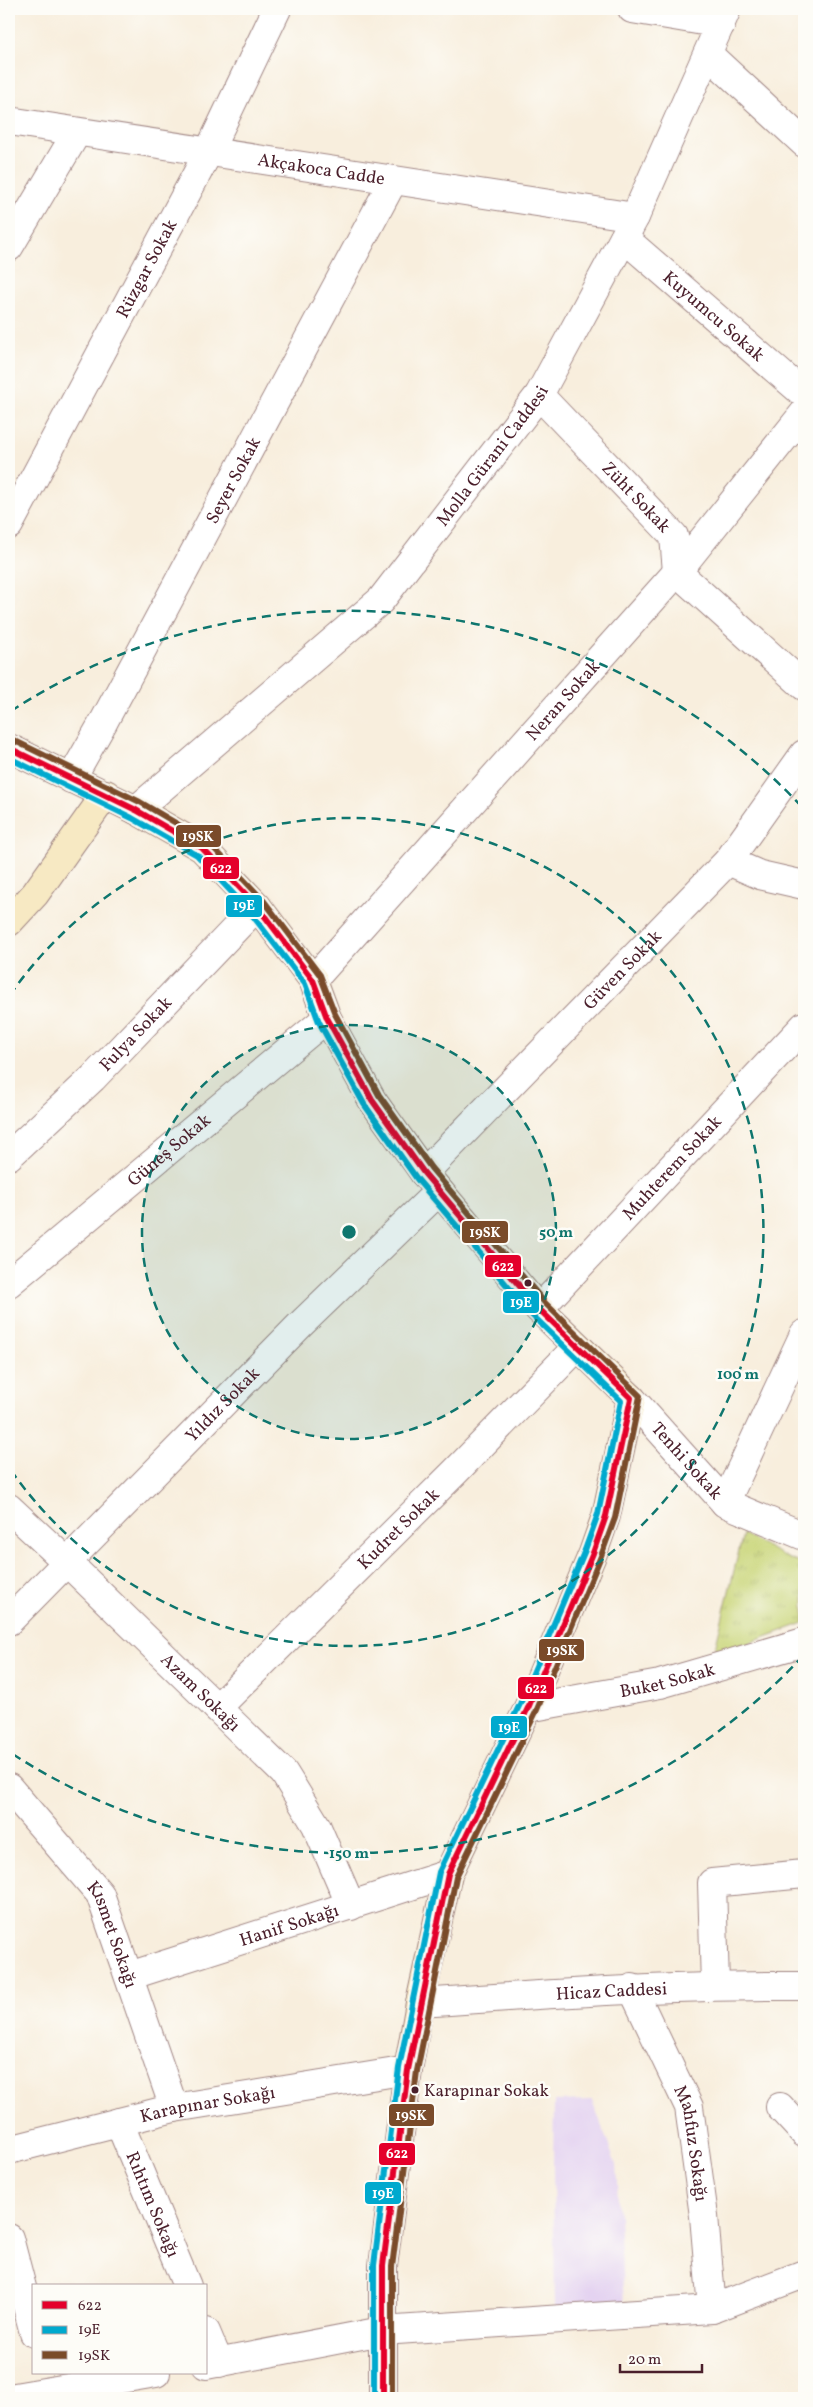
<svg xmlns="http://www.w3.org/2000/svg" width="813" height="2407" font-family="Vollkorn,serif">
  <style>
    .built { fill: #e4d3f1 }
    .park { fill: url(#park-tufts); stroke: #887a50 }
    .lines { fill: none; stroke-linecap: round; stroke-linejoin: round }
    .street-casing { stroke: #a18684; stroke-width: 30 }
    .secondary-casing { stroke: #a18684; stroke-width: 30 }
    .street { stroke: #fff; stroke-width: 28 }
    .secondary { stroke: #f7e9c3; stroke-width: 28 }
    .bus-1-casing { stroke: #fdfcf7; stroke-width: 10 }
    .bus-2-casing { stroke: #fdfcf7; stroke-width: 10 }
    .bus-3-casing { stroke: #fdfcf7; stroke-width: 10 }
    .bus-1 { stroke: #e4002b; stroke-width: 6 }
    .bus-2 { stroke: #00a9ce; stroke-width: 6 }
    .bus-3 { stroke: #7a4b2a; stroke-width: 6 }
    .ring { fill: none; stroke: #0f766e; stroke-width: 2.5; stroke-dasharray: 9 6 }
    .bus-dot { fill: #4a1f2b; stroke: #fdfcf7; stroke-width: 2 }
    .labels { text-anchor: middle; stroke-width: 5; stroke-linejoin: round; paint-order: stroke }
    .bus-label { font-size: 17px; fill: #4a1f2b; stroke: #fdfcf7; text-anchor: start }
    .street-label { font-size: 18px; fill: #4a1f2b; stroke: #fdfcf7 }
    .centre { fill: #0f766e; stroke: #fdfcf7; stroke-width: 2.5 }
    .ring-label { font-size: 15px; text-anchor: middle; font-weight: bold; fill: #0f766e; stroke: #fdfcf7; stroke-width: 5; stroke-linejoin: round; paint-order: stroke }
    .line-badge { stroke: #fdfcf7; stroke-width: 2 }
    .badge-label { font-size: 14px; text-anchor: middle; font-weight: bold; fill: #fff }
  </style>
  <defs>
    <pattern id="park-tufts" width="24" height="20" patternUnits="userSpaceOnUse" patternTransform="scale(1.25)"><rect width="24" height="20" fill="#c7d475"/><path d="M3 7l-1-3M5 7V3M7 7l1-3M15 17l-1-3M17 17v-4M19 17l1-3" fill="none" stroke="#acb665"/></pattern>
  </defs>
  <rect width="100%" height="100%" fill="#fdfcf7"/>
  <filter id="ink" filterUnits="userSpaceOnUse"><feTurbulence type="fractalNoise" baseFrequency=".02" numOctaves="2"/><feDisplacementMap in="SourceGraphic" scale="10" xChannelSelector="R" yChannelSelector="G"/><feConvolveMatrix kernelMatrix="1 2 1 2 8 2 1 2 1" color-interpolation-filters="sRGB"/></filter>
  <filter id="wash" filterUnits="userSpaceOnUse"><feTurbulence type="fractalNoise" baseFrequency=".0096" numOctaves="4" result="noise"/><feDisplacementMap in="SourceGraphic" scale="20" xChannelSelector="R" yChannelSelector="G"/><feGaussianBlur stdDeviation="1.12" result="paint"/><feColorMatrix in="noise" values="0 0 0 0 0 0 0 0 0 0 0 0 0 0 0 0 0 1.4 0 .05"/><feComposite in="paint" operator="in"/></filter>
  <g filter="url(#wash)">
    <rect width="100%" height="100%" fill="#f8eedd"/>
    <path class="built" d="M 592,2100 L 616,2165 L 624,2305 L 555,2308 L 553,2167 L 554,2101 Z"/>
    <path class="park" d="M 743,1534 L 791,1560 L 804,1564 L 804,1623 L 713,1656 Z"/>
  </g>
  <g filter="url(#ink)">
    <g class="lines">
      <g class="street-casing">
        <g id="street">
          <path d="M 632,9 L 721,24"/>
          <path d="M 708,54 L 804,143"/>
          <path id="s1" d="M 9,121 L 635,217"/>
          <path id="s2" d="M 624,238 L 804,394"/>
          <path d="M 9,247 L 77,132"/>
          <path id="s3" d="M 539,395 L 674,536 L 677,572 L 804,686"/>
          <path id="s4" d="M 9,525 L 208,153 L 277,9"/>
          <path id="s5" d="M 71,779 L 104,721 L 393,181"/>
          <path id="s6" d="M 136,810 L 381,600 L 539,395 L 635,217 L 727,9"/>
          <path d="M 728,861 L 760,875 L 804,885"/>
          <path id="s7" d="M 313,980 L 677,572 L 804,413"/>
          <path id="s8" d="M 9,1156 L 93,1078 L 257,906"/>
          <path id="s9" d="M 424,1173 L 728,861 L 804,754"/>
          <path id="s10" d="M 9,1283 L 327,1018"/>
          <path id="s11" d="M 539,1309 L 804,1026"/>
          <path id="s12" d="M 631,1398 L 725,1503 L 804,1536"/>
          <path d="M 725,1503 L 804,1334"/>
          <path id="s13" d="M 9,1508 L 67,1562 L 284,1773 L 316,1825 L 351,1906"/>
          <path id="s14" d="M 9,1621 L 300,1325 L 439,1191"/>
          <path id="s15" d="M 217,1708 L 455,1472 L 577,1347"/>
          <path id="s16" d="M 528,1708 L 660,1684 L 804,1642"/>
          <path id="s17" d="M 9,1788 L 100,1894 L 174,2108"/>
          <path id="s18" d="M 129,1976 L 448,1874"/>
          <path d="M 715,1985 L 712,1883 L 804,1874"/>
          <path id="s19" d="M 632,1988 L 689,2107 L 704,2216 L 712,2309"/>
          <path id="s20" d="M 420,2003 C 548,1994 676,1985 804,1986"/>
          <path d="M 780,2107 L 804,2133"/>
          <path id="s21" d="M 119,2122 L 187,2286"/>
          <path id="s22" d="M 9,2150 L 174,2108 L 408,2070"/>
          <path d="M 9,2238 L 34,2333"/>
          <path d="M 206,2332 L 219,2363"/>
          <path d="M 206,2365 L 382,2331 L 712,2309 L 804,2274"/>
          <path d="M 9,2398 L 156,2373"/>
        </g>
      </g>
      <g class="secondary-casing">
        <g id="secondary">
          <path d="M 9,748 L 136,810 L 202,848 L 257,906 L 313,980 L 327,1018 L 372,1100 L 424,1173 L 539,1309 L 631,1398 L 606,1516 L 593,1553 L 528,1708 L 448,1874 L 420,2003 L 408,2070 L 383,2266 L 383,2398"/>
          <path d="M 9,922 L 35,894 L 106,794"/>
        </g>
      </g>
      <use href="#street" class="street"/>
      <use href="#secondary" class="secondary"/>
      <g class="bus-1-casing">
        <path id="bus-1" d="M 9,748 L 136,810 L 202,848 L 257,906 L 313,980 L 327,1018 L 372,1100 L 424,1173 L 539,1309 L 631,1398 L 606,1516 L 593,1553 L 528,1708 L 448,1874 L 408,2070 L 383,2266 L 383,2398"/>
      </g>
      <g class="bus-2-casing">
        <path id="bus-2" d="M 9,758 L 132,818 L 197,855 L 250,912 L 305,984 L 319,1022 L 364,1104 L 417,1179 L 532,1315 L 621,1401 L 598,1514 L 585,1550 L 520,1704 L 439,1872 L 399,2068 L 374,2265 L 374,2398"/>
      </g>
      <g class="bus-3-casing">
        <path id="bus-3" d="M 13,740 L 140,802 L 208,842 L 264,901 L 320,975 L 335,1014 L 379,1095 L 431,1168 L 545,1303 L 640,1396 L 615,1518 L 601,1556 L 536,1712 L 456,1877 L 417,2071 L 392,2267 L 392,2398"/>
      </g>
      <use href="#bus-1" class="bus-1"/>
      <use href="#bus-2" class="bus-2"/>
      <use href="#bus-3" class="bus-3"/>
    </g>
  </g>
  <circle cx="349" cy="1232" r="207" fill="#0f766e" fill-opacity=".12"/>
  <g class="ring">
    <circle cx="349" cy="1232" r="207"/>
    <path d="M10 995A414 414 0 1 1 10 1469"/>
    <path d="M803 1656A621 621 0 0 1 11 1753M11 711A621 621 0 0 1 803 808"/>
  </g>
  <g class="bus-dot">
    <circle cx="528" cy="1283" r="4.5"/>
    <circle cx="415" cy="2090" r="4.5"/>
  </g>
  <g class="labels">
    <g class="bus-label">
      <text x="424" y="2096">Karapınar Sokak</text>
    </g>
    <g class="street-label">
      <text dy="6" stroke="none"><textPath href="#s1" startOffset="316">Akçakoca Cadde</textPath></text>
      <text dy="6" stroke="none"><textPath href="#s4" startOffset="291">Rüzgar Sokak</textPath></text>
      <text dy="6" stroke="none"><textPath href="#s2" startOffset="119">Kuyumcu Sokak</textPath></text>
      <text dy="6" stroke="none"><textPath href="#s6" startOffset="505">Molla Gürani Caddesi</textPath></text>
      <text dy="6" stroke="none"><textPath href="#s5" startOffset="340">Seyer Sokak</textPath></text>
      <text dy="6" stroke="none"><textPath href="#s3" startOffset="141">Züht Sokak</textPath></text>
      <text dy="6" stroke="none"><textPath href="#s7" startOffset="375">Neran Sokak</textPath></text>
      <text dy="6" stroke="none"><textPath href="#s9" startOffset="284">Güven Sokak</textPath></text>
      <text dy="6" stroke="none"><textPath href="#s8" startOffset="176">Fulya Sokak</textPath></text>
      <text dy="6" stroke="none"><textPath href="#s10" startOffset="208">Güneş Sokak</textPath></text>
      <text dy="6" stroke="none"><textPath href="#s11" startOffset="194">Muhterem Sokak</textPath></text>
      <text dy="6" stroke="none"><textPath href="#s14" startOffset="304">Yıldız Sokak</textPath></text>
      <text dy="6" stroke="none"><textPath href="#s12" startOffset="84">Tenhi Sokak</textPath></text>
      <text dy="6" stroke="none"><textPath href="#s15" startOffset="255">Kudret Sokak</textPath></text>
      <text dy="6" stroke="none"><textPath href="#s16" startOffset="142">Buket Sokak</textPath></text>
      <text dy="6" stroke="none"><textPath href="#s13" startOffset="266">Azam Sokağı</textPath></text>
      <text dy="6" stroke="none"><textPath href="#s18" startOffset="168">Hanif Sokağı</textPath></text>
      <text dy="6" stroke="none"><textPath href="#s17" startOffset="182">Kısmet Sokağı</textPath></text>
      <text dy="6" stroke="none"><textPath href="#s20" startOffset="192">Hicaz Caddesi</textPath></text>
      <text dy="6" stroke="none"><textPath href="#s22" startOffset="204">Karapınar Sokağı</textPath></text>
      <text dy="6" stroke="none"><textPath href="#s19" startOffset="168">Mahfuz Sokağı</textPath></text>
      <text dy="6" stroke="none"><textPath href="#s21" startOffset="89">Rıhtım Sokağı</textPath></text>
    </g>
  </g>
  <circle cx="349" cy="1232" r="8" class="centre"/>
  <g class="ring-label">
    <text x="556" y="1237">50 m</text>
    <text x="738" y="1379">100 m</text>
    <text x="349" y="1858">150 m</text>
  </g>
  <g class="line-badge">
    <rect x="175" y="824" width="47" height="24" rx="5" fill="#7a4b2a"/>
    <rect x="202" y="856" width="38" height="24" rx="5" fill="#e4002b"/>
    <rect x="225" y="894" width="38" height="24" rx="5" fill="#00a9ce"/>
    <rect x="461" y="1220" width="48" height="24" rx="5" fill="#7a4b2a"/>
    <rect x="484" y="1254" width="38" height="24" rx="5" fill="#e4002b"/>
    <rect x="502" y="1290" width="38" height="24" rx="5" fill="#00a9ce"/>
    <rect x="538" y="1638" width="47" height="24" rx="5" fill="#7a4b2a"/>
    <rect x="517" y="1676" width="38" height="24" rx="5" fill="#e4002b"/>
    <rect x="490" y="1715" width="38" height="24" rx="5" fill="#00a9ce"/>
    <rect x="388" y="2103" width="47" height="24" rx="5" fill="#7a4b2a"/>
    <rect x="378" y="2142" width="38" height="24" rx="5" fill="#e4002b"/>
    <rect x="364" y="2181" width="38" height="24" rx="5" fill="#00a9ce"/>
  </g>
  <g class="badge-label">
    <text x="198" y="841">19SK</text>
    <text x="221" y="873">622</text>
    <text x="244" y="910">19E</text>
    <text x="485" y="1237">19SK</text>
    <text x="503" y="1271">622</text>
    <text x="521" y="1307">19E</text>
    <text x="562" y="1655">19SK</text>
    <text x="536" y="1693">622</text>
    <text x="509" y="1732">19E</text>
    <text x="411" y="2120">19SK</text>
    <text x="397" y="2158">622</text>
    <text x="383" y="2198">19E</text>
  </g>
  <rect width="813" height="2407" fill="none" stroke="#fdfcf7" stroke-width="30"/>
  <rect x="32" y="2284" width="175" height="90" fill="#fdfcf7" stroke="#b5a4a5"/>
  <rect x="42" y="2301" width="25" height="8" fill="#e4002b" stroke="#b5a4a5"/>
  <text x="78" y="2310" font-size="15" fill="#4a1f2b">622</text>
  <rect x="42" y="2326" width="25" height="8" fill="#00a9ce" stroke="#b5a4a5"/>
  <text x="78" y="2334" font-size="15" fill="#4a1f2b">19E</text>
  <rect x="42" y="2351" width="25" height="8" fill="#7a4b2a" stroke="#b5a4a5"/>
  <text x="78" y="2360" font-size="15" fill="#4a1f2b">19SK</text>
  <path d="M620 2364v8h82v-8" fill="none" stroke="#4a1f2b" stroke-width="2.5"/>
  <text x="628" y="2364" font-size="15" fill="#4a1f2b" stroke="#fdfcf7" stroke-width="4" paint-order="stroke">20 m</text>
</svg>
